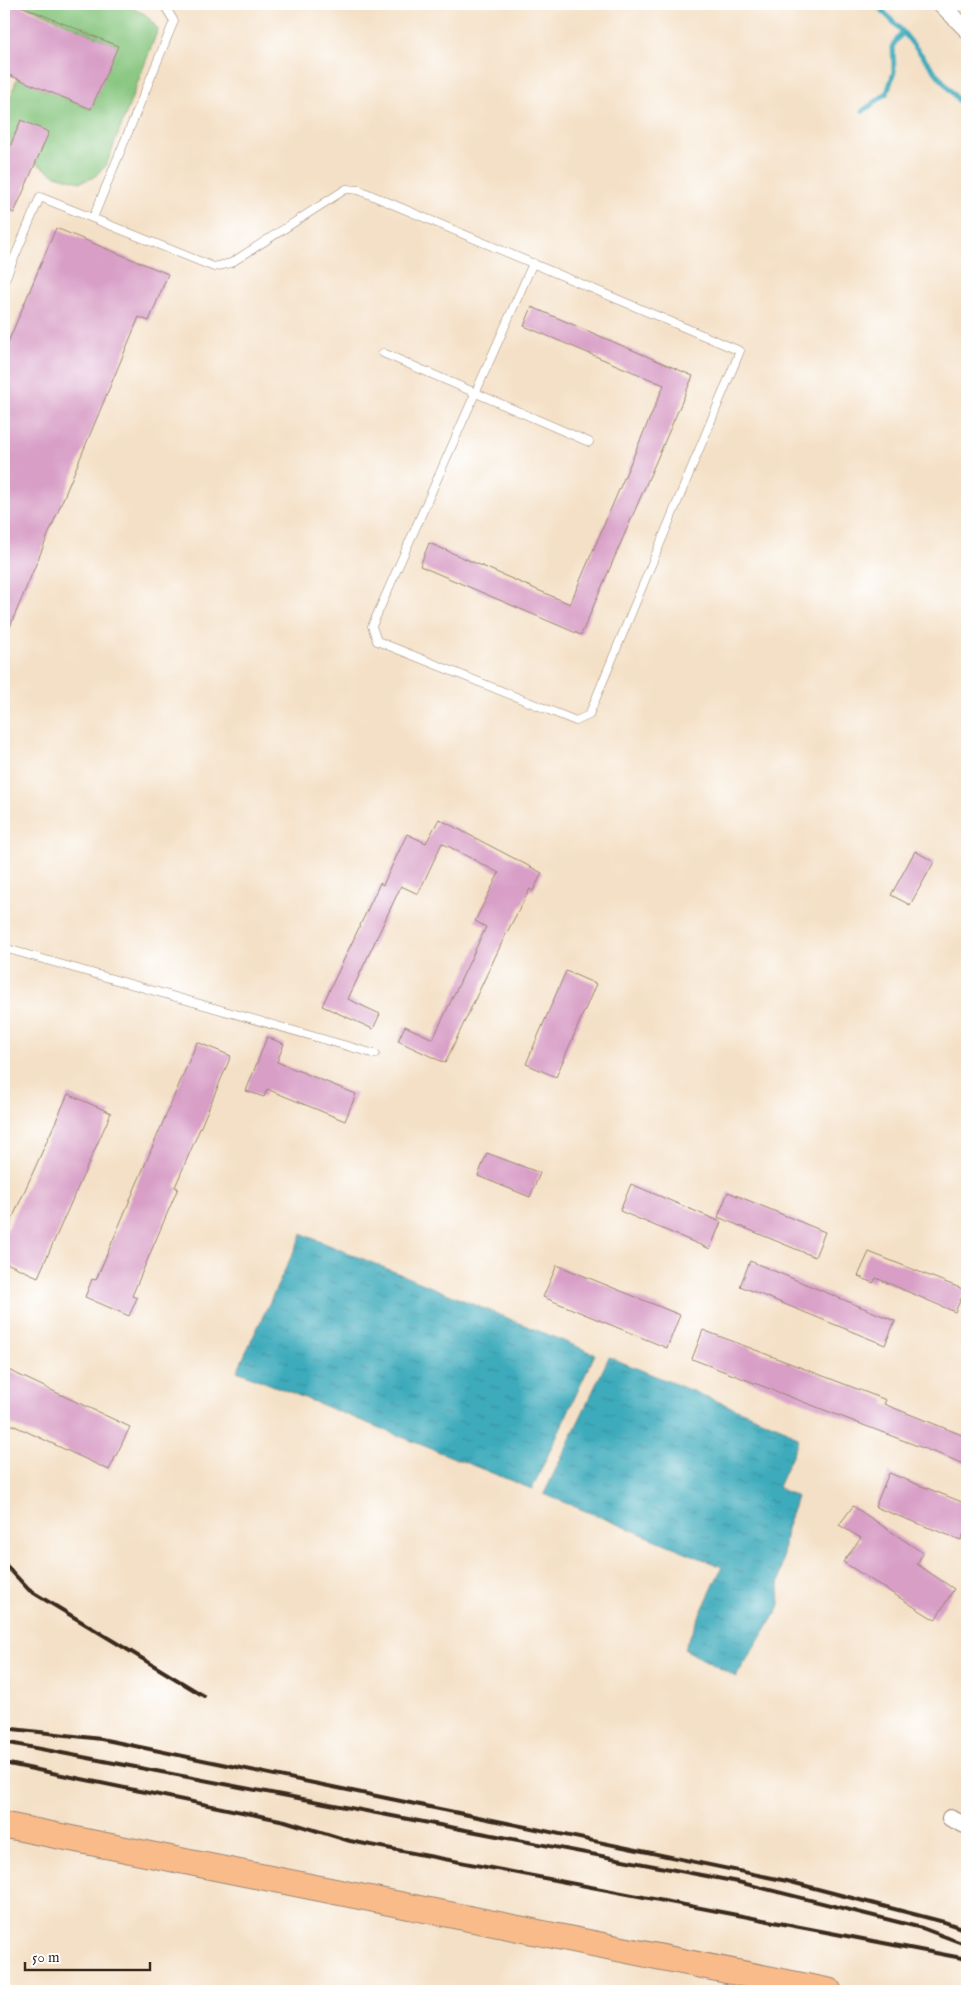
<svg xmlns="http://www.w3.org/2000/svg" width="971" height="1995" font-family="'IM FELL English',serif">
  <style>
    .green { fill: #85c57d; stroke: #60784e }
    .water { fill: url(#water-ripples); stroke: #3c6a6d }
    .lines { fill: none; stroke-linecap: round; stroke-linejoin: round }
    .stream { stroke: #3eabbc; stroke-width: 5 }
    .building { fill: #d89ec6 }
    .service-casing { stroke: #988572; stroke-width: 9 }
    .minor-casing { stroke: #988572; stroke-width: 18 }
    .primary-casing { stroke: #988572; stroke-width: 27 }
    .service { stroke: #fff; stroke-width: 8 }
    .minor { stroke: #fff; stroke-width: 16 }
    .primary { stroke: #fabb8b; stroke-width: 25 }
    .rail { stroke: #3b2a1e; stroke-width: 4 }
  </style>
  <defs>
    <pattern id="water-ripples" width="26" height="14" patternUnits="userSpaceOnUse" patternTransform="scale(1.25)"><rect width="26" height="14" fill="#3eabbc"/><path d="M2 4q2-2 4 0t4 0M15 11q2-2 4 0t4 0" fill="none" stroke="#358b98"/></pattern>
  </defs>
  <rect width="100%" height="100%" fill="#fff"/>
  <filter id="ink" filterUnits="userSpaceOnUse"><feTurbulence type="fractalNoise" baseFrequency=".02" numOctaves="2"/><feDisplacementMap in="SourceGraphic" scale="10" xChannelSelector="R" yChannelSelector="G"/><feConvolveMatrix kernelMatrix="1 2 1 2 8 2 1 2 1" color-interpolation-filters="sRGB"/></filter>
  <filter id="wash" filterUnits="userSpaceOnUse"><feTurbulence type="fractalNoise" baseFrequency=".0096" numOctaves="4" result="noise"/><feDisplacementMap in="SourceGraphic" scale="20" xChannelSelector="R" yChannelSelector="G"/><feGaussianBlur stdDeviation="1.12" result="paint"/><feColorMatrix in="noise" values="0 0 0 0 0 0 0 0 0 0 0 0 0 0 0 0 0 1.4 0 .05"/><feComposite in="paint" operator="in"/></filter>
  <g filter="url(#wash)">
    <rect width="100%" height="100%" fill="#f4e0c6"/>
    <path class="green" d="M 22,4 L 123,4 L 145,14 L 158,29 L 106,166 L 93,178 L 80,182 L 55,175 L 36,163 L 21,120 L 8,151 L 4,149 L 4,117 L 17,78 L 91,109 L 117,46 Z"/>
    <g class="water">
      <path d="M 302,1234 L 595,1354 L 532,1489 L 237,1371 Z"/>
      <path d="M 609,1357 L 783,1428 L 799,1439 L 778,1487 L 797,1497 L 786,1529 L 779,1585 L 780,1606 L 736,1677 L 684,1649 L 722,1567 L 544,1494 Z"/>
    </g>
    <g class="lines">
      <g class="stream">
        <path d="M 876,4 L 903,32 L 967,111"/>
        <path d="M 863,111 L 887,93 L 894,72 L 893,45 L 903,32"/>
      </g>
    </g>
    <g id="blocks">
      <g class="building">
        <path d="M 4,4 L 16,4 L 118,46 L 91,109 L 4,73 Z"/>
        <path d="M 21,120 L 49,132 L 14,213 L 4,208 L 4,161 Z"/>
        <path d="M 56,228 L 168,274 L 149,321 L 139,317 L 4,641 L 4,352 Z"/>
        <path d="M 532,307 L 693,376 L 581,635 L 420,566 L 429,543 L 570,604 L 664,385 L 524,326 Z"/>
        <path d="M 439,819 L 542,873 L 533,891 L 530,889 L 505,936 L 445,1063 L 398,1041 L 405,1026 L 433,1039 L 486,927 L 475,921 L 499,873 L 442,843 L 418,894 L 401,886 L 348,999 L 380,1014 L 373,1029 L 322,1006 L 380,883 L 383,885 L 407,834 L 426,843 Z"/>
        <path d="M 915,851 L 934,862 L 910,905 L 891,895 Z"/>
        <path d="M 566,971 L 596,984 L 556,1077 L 526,1064 Z"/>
        <path d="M 267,1037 L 284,1044 L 277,1062 L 356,1094 L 345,1121 L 267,1089 L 264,1097 L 246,1091 Z"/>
        <path d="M 197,1042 L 231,1056 L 175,1187 L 178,1188 L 132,1296 L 137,1298 L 129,1316 L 85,1297 L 92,1279 L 96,1280 Z"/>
        <path d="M 68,1094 L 111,1113 L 38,1277 L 4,1262 L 4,1237 Z"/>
        <path d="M 487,1153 L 540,1173 L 530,1197 L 478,1176 Z"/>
        <path d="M 631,1184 L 721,1222 L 710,1249 L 620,1211 Z"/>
        <path d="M 728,1192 L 825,1232 L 815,1257 L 718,1217 Z"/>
        <path d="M 869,1252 L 965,1290 L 955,1312 L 876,1278 L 873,1283 L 858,1276 Z"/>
        <path d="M 750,1261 L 895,1321 L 885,1345 L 740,1286 Z"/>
        <path d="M 557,1265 L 680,1315 L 667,1348 L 543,1297 Z"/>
        <path d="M 703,1330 L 886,1400 L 884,1404 L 967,1437 L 967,1465 L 692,1359 Z"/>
        <path d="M 4,1368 L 130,1427 L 109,1470 L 4,1421 Z"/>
        <path d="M 889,1473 L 967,1504 L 967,1534 L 964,1533 L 961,1540 L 875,1507 Z"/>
        <path d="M 853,1506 L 923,1553 L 917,1564 L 954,1589 L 935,1620 L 843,1562 L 861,1538 L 839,1525 Z"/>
      </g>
    </g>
  </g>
  <g filter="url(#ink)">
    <use href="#blocks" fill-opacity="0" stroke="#988572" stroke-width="1"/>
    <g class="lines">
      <g class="service-casing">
        <g id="service">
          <path d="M 93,218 L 174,21 L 164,5 L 161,4"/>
          <path d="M 4,282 L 40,197 L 214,267 L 231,263 L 346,189 L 359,190 L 740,351 L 589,715 L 576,721 L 377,641 L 372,626 L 533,263"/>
          <path d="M 383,353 L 589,442"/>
          <path d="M 4,948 L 375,1054"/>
        </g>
      </g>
      <g class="minor-casing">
        <g id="minor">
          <path d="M 941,4 L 967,30"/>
          <path d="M 950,1818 L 967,1826"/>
        </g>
      </g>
      <g class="primary-casing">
        <path id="primary" d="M 4,1825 L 829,1991"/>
      </g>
      <use href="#service" class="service"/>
      <use href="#minor" class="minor"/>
      <use href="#primary" class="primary"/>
      <g class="rail">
        <path d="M 4,1563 L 29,1590 L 204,1696"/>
        <path d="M 4,1728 L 101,1739 L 787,1881 L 944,1922 L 967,1930"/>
        <path d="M 4,1742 L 738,1882 L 922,1928 L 967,1945"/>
        <path d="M 4,1763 L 285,1821 L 350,1841 L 967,1959"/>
      </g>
    </g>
  </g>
  <rect width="971" height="1995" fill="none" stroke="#fff" stroke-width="20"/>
  <path d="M25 1962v8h125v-8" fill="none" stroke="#3b2a1e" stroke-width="2.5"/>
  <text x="32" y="1962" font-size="15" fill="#3b2a1e" stroke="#ffffff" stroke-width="4" paint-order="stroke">50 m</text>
</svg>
